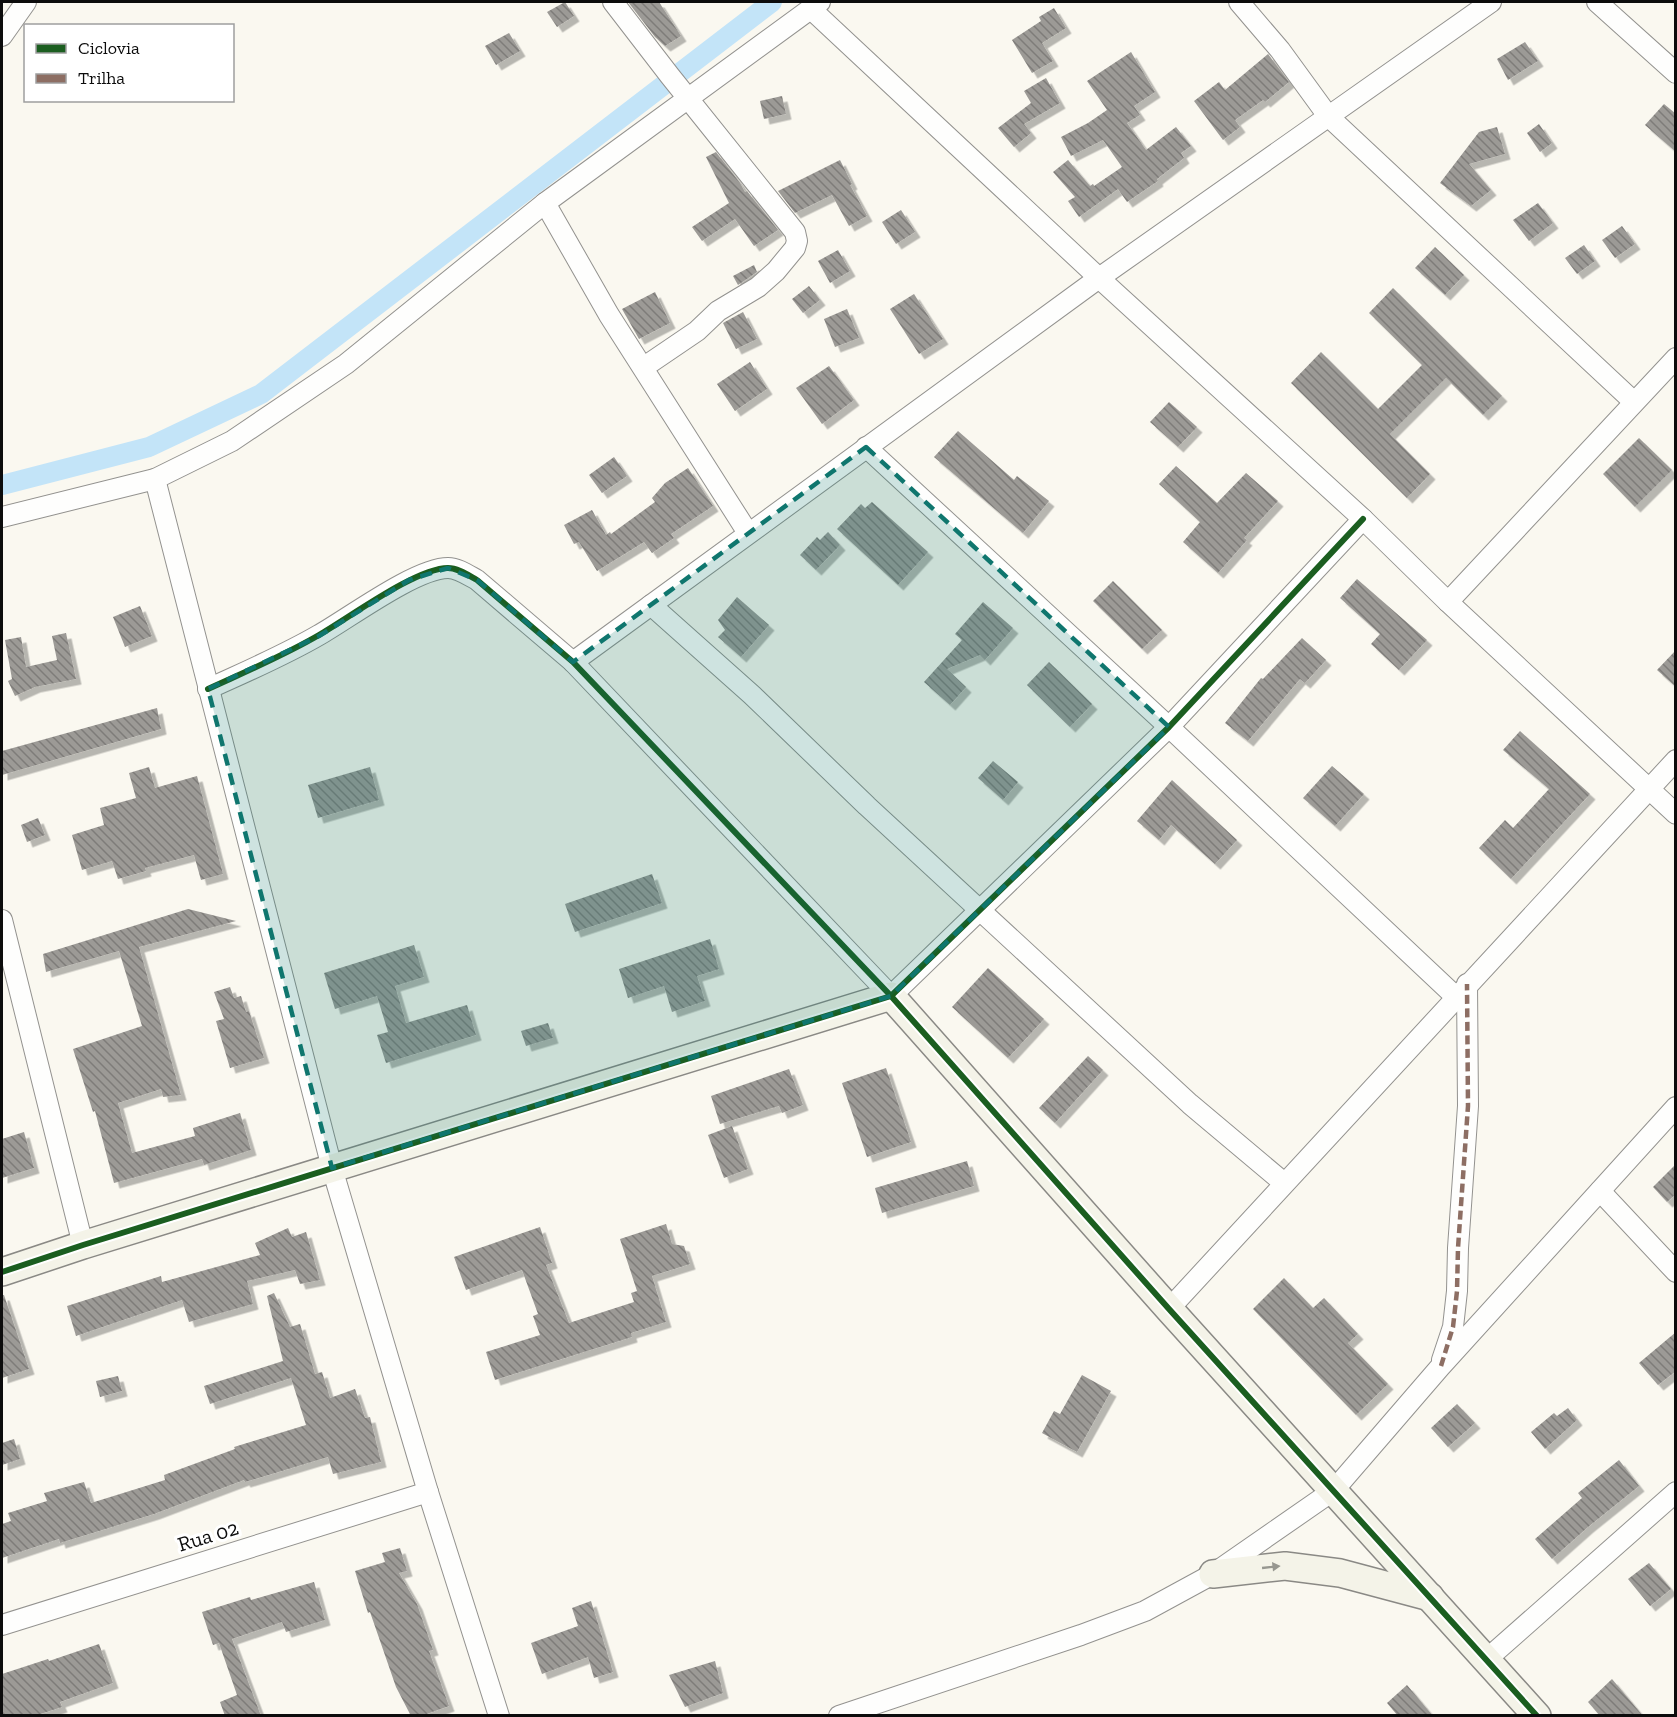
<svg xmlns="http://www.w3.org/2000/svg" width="1677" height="1717" font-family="'Zilla Slab',serif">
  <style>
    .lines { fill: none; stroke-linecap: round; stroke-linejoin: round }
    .canal { stroke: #c3e4f8; stroke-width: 20 }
    .building { fill: url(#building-back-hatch); filter: url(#shadow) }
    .street-casing { stroke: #93928f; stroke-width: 22 }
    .secondary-casing { stroke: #8a8985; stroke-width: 30 }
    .street { stroke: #fefefd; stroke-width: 20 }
    .secondary { stroke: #f4f3e8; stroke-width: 27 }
    .quiet { stroke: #8d6e63; stroke-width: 4.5; stroke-dasharray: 9 4.5; stroke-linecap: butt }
    .cycleway-casing { stroke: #fff; stroke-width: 10 }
    .cycleway { stroke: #1b5e20; stroke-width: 6 }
    .oneway { fill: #979790 }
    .marked { fill: #0f766e; fill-opacity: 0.2; stroke: #0f766e; stroke-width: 4.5; stroke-dasharray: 12 8; stroke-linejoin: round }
    .labels { text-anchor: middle; stroke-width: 6; stroke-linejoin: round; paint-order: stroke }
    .street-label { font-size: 21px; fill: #0c0c0c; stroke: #fff }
  </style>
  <defs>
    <pattern id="building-back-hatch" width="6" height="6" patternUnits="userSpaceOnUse" patternTransform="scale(1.5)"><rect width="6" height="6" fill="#9c9a96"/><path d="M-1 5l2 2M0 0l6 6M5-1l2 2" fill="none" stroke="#7e7c79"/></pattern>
    <filter id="shadow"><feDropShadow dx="5.5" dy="5.5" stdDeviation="0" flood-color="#0004"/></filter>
  </defs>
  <rect width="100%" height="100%" fill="#faf8f0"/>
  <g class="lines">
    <path class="canal" d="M 2,485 L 149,447 L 261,394 L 772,2"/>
  </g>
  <g class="building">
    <path d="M 565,2 L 574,16 L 557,27 L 547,12 Z"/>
    <path d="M 628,2 L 659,2 L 681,36 L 665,46 L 655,37 Z"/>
    <path d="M 1054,8 L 1066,28 L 1042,43 L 1053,61 L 1032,73 L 1012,40 L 1041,21 L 1039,17 Z"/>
    <path d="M 509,33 L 520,51 L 496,65 L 485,46 Z"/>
    <path d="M 1525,42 L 1538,61 L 1508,80 L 1497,59 Z"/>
    <path d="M 1131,52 L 1155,92 L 1134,106 L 1140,115 L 1127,123 L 1146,150 L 1176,127 L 1191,146 L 1181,153 L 1184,158 L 1157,179 L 1158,181 L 1127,202 L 1118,189 L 1079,217 L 1068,201 L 1075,197 L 1053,172 L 1068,160 L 1090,186 L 1093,184 L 1094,186 L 1122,167 L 1103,140 L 1071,156 L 1061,137 L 1088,123 L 1107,110 L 1087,81 Z"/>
    <path d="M 1268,54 L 1289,82 L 1265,102 L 1263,100 L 1235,120 L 1240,127 L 1223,140 L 1194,101 L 1219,82 L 1225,90 Z"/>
    <path d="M 1046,78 L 1060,103 L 1024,124 L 1031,133 L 1014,147 L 998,128 L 1031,103 L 1024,91 Z"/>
    <path d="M 782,96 L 786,114 L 764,119 L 760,101 Z"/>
    <path d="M 1664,104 L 1676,114 L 1676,152 L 1645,125 Z"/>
    <path d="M 1539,124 L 1552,143 L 1540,152 L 1527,133 Z"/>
    <path d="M 1497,127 L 1505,154 L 1469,164 L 1491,190 L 1471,206 L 1440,183 L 1479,132 Z"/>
    <path d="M 716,152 L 740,183 L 745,192 L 747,191 L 778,230 L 754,246 L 735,219 L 702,241 L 692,227 L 729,203 L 706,157 Z"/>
    <path d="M 840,160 L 852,184 L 850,185 L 867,216 L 849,226 L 832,195 L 795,213 L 778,191 Z"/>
    <path d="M 1538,203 L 1553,223 L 1529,241 L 1513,220 Z"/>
    <path d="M 901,210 L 915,232 L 896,244 L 882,222 Z"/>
    <path d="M 1622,226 L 1635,244 L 1615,258 L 1602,240 Z"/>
    <path d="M 1584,245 L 1595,261 L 1577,274 L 1565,258 Z"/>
    <path d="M 1435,247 L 1464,275 L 1445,295 L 1415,268 Z"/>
    <path d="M 838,250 L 850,271 L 830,283 L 818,261 Z"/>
    <path d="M 754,265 L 757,272 L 738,285 L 733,276 Z"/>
    <path d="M 809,286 L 820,300 L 803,313 L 792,299 Z"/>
    <path d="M 1393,288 L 1502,396 L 1483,415 L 1446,378 L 1390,434 L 1430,474 L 1407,498 L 1291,383 L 1321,352 L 1378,409 L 1422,365 L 1369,313 Z"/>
    <path d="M 655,292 L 670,323 L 639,339 L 622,309 Z"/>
    <path d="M 914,294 L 943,339 L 919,354 L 890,309 Z"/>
    <path d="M 847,309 L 859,338 L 835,347 L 824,319 Z"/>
    <path d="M 743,312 L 757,339 L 736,349 L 723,323 Z"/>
    <path d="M 750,362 L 767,389 L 735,411 L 717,384 Z"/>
    <path d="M 829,366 L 854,400 L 822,424 L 796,388 Z"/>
    <path d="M 1169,402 L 1197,427 L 1178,447 L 1150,422 Z"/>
    <path d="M 958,431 L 1014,480 L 1017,476 L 1049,501 L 1023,533 L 934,457 Z"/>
    <path d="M 1639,438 L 1672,470 L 1635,507 L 1603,474 Z"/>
    <path d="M 614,457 L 627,476 L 602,493 L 589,475 Z"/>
    <path d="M 1176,466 L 1217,503 L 1246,473 L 1278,501 L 1244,538 L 1247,540 L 1218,573 L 1183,542 L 1200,522 L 1159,484 Z"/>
    <path d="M 688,468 L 713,506 L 671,534 L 674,538 L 652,553 L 644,542 L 597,571 L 579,542 L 574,544 L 564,525 L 592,510 L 606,535 L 610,532 L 611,534 L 655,502 L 652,498 L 665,483 Z"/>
    <path d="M 872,502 L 928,552 L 898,585 L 837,529 L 861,504 L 865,508 Z"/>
    <path d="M 828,532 L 840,545 L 816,570 L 800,555 L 817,537 L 820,540 Z"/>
    <path d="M 1357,579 L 1427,640 L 1399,670 L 1371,644 L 1380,634 L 1340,598 Z"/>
    <path d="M 1113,581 L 1162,630 L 1142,649 L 1093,601 Z"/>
    <path d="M 737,597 L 769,625 L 741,657 L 718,637 L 725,630 L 718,620 Z"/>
    <path d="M 983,602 L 1013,628 L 985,660 L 980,655 L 947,669 L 966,687 L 950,705 L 924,682 L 962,640 L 955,634 Z"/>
    <path d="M 140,606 L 152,636 L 125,647 L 113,617 Z"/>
    <path d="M 66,633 L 76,679 L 35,687 L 15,696 L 8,681 L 12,679 L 5,640 L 21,637 L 26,667 L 57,660 L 52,636 Z"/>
    <path d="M 1302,638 L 1326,660 L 1305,683 L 1300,679 L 1248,741 L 1225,723 L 1261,678 L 1263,679 Z"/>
    <path d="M 1676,650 L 1676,687 L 1657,670 Z"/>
    <path d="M 1049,662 L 1092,704 L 1070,727 L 1027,685 Z"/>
    <path d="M 157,708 L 161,729 L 2,775 L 2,751 Z"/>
    <path d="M 1520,731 L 1590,794 L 1511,879 L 1479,848 L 1505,820 L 1513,828 L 1549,789 L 1503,750 Z"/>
    <path d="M 993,761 L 1018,782 L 1003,800 L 978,778 Z"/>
    <path d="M 1332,766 L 1364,794 L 1335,826 L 1303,798 Z"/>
    <path d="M 149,767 L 155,788 L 197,776 L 223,874 L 201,880 L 194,855 L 145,868 L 146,871 L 118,879 L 112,861 L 82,870 L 72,835 L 104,825 L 100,808 L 136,798 L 129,773 Z"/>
    <path d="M 370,767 L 379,800 L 318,818 L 308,785 Z"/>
    <path d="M 1172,780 L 1237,840 L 1215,864 L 1171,825 L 1159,840 L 1137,821 Z"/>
    <path d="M 38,818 L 45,835 L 27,842 L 21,825 Z"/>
    <path d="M 652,874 L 662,903 L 575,932 L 565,904 Z"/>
    <path d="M 188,909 L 236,921 L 139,947 L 181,1095 L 163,1097 L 161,1089 L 118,1103 L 132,1153 L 195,1136 L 193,1128 L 240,1113 L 251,1150 L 204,1165 L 202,1159 L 114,1183 L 95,1111 L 93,1112 L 73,1049 L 142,1026 L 119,951 L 46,972 L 43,954 Z"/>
    <path d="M 710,939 L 719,969 L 697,976 L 705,1001 L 672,1012 L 664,986 L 628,998 L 619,969 Z"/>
    <path d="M 414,945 L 424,977 L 395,986 L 406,1023 L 467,1005 L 476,1035 L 386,1063 L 377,1035 L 388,1032 L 377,996 L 335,1009 L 324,973 Z"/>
    <path d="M 988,968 L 1044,1019 L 1008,1058 L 952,1007 Z"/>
    <path d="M 230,987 L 234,998 L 241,996 L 246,1012 L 249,1011 L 264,1058 L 230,1068 L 216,1021 L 224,1019 L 214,992 Z"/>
    <path d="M 548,1023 L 553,1038 L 526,1046 L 521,1031 Z"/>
    <path d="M 1088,1056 L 1103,1070 L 1055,1123 L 1039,1108 Z"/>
    <path d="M 886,1068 L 911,1142 L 867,1157 L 842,1083 Z"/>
    <path d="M 789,1069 L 803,1105 L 782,1113 L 779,1106 L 720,1124 L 711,1096 Z"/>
    <path d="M 732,1126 L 748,1169 L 724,1178 L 708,1135 Z"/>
    <path d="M 24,1132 L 34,1168 L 2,1178 L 2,1139 Z"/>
    <path d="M 967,1161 L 974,1186 L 882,1213 L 875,1188 Z"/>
    <path d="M 1676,1164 L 1676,1194 L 1667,1202 L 1653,1187 Z"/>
    <path d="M 666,1224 L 672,1244 L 684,1246 L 690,1264 L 652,1276 L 666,1322 L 631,1333 L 632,1337 L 495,1380 L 486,1352 L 540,1335 L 533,1316 L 538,1314 L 522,1270 L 466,1290 L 454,1257 L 540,1227 L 552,1263 L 546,1265 L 569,1323 L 634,1302 L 631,1293 L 637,1291 L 620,1239 Z"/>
    <path d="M 288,1228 L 292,1237 L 306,1232 L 320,1280 L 300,1284 L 295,1270 L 247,1281 L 253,1304 L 189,1322 L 182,1300 L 76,1336 L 67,1306 L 161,1276 L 162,1282 L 260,1255 L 255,1243 Z"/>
    <path d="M 1284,1278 L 1313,1308 L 1324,1298 L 1358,1334 L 1348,1343 L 1388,1384 L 1356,1415 L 1253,1309 Z"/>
    <path d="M 274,1293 L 290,1327 L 300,1324 L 315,1374 L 322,1372 L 330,1398 L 355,1389 L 365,1418 L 370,1417 L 381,1462 L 333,1474 L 328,1457 L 245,1482 L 244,1480 L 154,1514 L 99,1531 L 60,1543 L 59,1539 L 2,1558 L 2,1524 L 11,1521 L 8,1513 L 47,1501 L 44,1493 L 84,1482 L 91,1503 L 165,1480 L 164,1475 L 235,1449 L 234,1447 L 306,1425 L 291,1378 L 210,1404 L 204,1386 L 283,1361 L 267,1296 Z"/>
    <path d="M 2,1295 L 4,1295 L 29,1369 L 2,1378 Z"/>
    <path d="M 1676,1332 L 1676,1371 L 1658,1385 L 1639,1363 Z"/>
    <path d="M 1082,1375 L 1111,1391 L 1077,1452 L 1042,1433 L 1054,1411 L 1060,1414 Z"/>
    <path d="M 118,1376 L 122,1391 L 100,1397 L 96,1381 Z"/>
    <path d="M 1457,1404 L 1475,1423 L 1448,1447 L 1431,1428 Z"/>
    <path d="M 1568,1408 L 1577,1420 L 1545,1449 L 1531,1432 L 1554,1413 L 1557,1416 Z"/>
    <path d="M 14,1439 L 20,1459 L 2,1465 L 2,1443 Z"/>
    <path d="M 1619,1460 L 1639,1486 L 1588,1527 L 1552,1559 L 1535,1539 L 1582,1498 L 1578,1493 Z"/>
    <path d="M 400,1548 L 407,1571 L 399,1573 L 417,1604 L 433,1650 L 429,1651 L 449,1706 L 421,1716 L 411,1716 L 396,1687 L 370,1612 L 368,1613 L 355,1571 L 385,1562 L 382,1553 Z"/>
    <path d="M 1649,1563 L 1671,1589 L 1650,1606 L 1628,1579 Z"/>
    <path d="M 314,1582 L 325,1620 L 286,1632 L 282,1622 L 232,1639 L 261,1716 L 225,1716 L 220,1702 L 237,1695 L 219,1643 L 213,1645 L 202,1612 L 250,1597 L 251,1600 Z"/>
    <path d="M 591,1601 L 613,1672 L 594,1678 L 588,1657 L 542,1674 L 531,1643 L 578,1626 L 572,1608 Z"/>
    <path d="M 99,1644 L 113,1683 L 60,1702 L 62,1707 L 34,1716 L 2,1716 L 2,1674 L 48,1659 L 49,1661 Z"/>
    <path d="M 715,1661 L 723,1693 L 685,1707 L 669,1675 Z"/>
    <path d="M 1612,1679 L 1643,1716 L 1600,1716 L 1588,1702 Z"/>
    <path d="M 1407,1685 L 1433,1716 L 1398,1716 L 1387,1703 Z"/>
  </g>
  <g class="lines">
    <g class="street-casing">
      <g id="street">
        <path d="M 613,2 L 670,76 L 795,232 L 797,241 L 795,248 L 776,271 L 758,287 L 718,311 L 697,331 L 644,367"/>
        <path d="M 1239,2 L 1280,50 L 1328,116 L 1634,402"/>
        <path d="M 1597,2 L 1676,73"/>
        <path d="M 811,9 L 1099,278 L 1363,519 L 1448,602 L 1676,814"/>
        <path d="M 2,36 L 26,2"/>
        <path d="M 545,203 L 609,315 L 748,533"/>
        <path d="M 866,447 L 1169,727 L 1456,997"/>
        <path d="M 155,479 L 332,1168 L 428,1492 L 499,1716"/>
        <path d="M 2,517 L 155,479 L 232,441 L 346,364 L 545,203 L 820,2"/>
        <path d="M 1448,602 L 1676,358"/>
        <path d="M 651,605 L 752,695 L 867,806 L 1190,1104 L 1284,1183"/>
        <path d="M 573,662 L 1099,278 L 1491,2"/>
        <path d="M 208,689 C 245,672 283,656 319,635 C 349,618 416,568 448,568 C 458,568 468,575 477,580 L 573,662 L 891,996 L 1169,727 L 1363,519"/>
        <path d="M 2,920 L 83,1245"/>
        <path d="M 1600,1191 L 1676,1272"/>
        <path d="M 1169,1309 L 1676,760"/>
        <path d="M 1442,1360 L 1453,1327 L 1457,1291 L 1458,1248 L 1468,1106 L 1467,984"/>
        <path d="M 2,1625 L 428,1492"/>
        <path d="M 1487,1659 L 1676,1492"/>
        <path d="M 839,1716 L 1081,1635 L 1145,1611 L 1213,1574 L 1334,1490 L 1441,1366 L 1676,1107"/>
      </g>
    </g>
    <g class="secondary-casing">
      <g id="secondary">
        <path d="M 2,1272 L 83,1245 L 891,996 L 1169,1309 L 1537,1716"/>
        <path d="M 1213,1574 L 1285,1566 L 1340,1573 L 1430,1597"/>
      </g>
    </g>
    <use href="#street" class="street"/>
    <use href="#secondary" class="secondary"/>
    <path class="quiet" d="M 1441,1366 L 1453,1327 L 1457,1291 L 1458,1248 L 1468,1106 L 1467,984"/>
    <g class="cycleway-casing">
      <g id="cycleway">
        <path d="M 208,689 C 245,672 283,656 319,635 C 349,618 416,568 448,568 C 458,568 468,575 477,580 L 573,662 L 891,996 L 1169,727 L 1363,519"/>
        <path d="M 2,1272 L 83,1245 L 891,996 L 1169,1309 L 1537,1716"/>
      </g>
    </g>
    <use href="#cycleway" class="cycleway"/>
  </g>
  <defs><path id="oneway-solid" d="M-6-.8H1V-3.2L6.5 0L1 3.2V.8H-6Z" transform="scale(1.5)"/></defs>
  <use class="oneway" href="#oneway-solid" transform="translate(1271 1567) rotate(-6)"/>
  <path class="marked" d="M 866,447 L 1169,727 L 891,996 L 332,1168 L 208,689 L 319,636 L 409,580 L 448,568 L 477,580 L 573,662 Z"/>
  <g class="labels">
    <g class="street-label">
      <text transform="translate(208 1536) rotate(-17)" y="7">Rua 02</text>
    </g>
  </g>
  <rect width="1677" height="1717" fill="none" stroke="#0c0c0c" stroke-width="6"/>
  <rect x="24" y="24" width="210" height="78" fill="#ffffff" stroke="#9e9e9e" stroke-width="1.5"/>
  <rect x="36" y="44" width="30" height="9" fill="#1b5e20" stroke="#9e9e9e" stroke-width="1.5"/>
  <text x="78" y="54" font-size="18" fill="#0c0c0c">Ciclovia</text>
  <rect x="36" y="74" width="30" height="9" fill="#8d6e63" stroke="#9e9e9e" stroke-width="1.5"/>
  <text x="78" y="84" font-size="18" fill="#0c0c0c">Trilha</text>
</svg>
